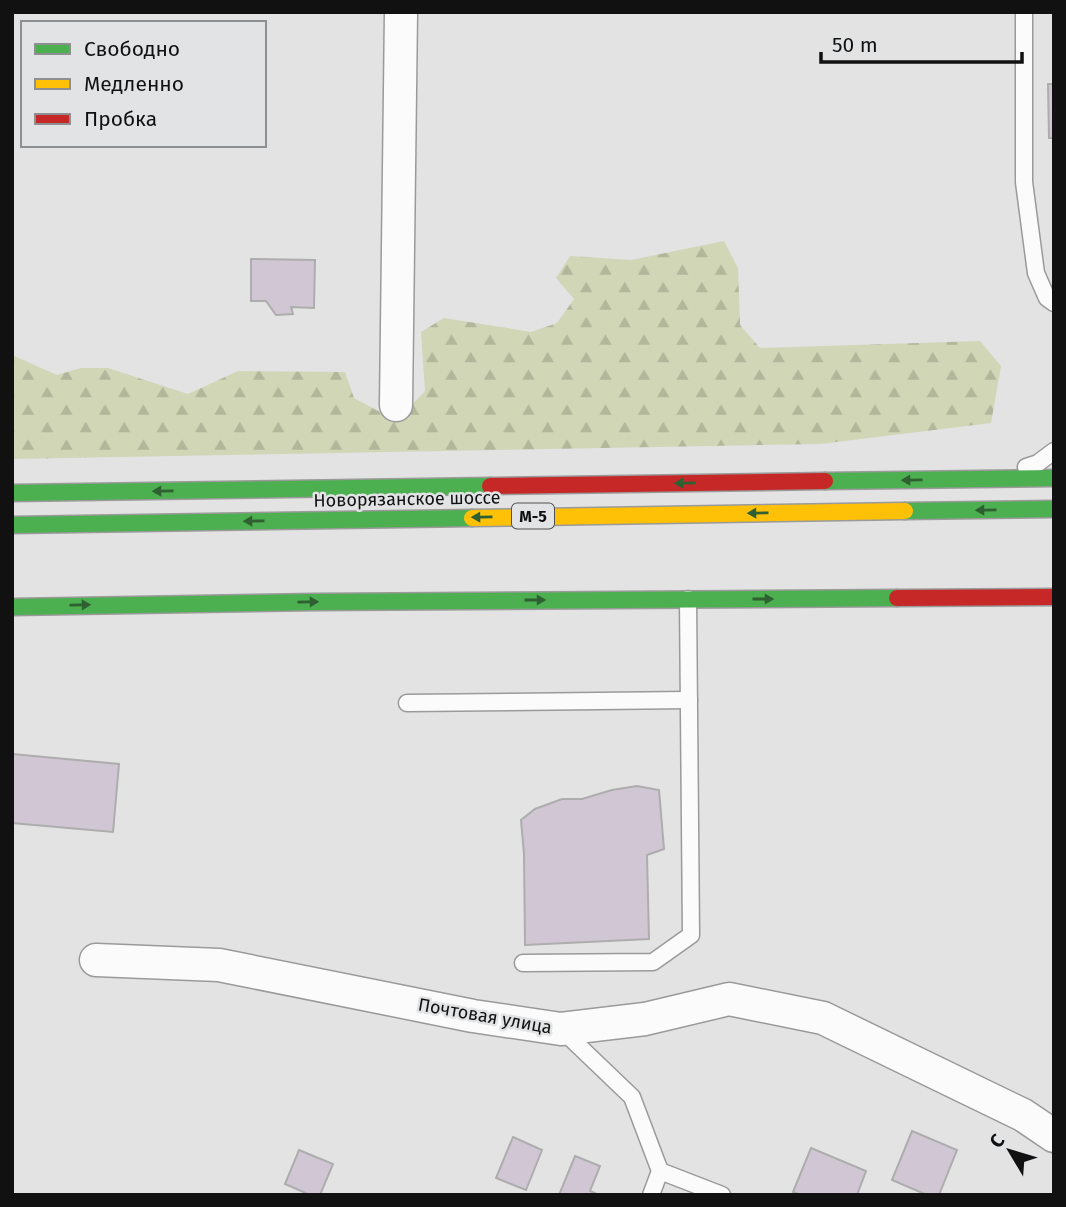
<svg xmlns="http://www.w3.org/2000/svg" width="1066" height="1207" font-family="'Fira Sans',sans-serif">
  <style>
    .forest { fill: url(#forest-firs) }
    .building { fill: #d1c7d4; stroke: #adadae; stroke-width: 2 }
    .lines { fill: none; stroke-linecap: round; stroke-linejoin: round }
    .lane-casing { stroke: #9a9a9a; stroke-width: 19 }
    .street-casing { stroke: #9a9a9a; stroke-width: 35 }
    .fast-casing { stroke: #9a9a9a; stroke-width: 19 }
    .slow-casing { stroke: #9a9a9a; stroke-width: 19 }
    .jam-casing { stroke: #9a9a9a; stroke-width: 19 }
    .lane { stroke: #fbfbfb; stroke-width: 16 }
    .street { stroke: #fbfbfb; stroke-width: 32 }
    .fast { stroke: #4caf50; stroke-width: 16 }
    .slow { stroke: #ffc107; stroke-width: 16 }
    .jam { stroke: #c62828; stroke-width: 16 }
    .oneway { fill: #2e6031 }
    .labels { text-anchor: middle; stroke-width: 5; stroke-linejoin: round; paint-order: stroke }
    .shield { fill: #e2e3e4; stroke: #505051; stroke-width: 2 }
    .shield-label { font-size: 16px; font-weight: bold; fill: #111112 }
    .street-label { font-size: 18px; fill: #111112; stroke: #e2e3e4 }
  </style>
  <defs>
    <pattern id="forest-firs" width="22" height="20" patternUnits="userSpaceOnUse" patternTransform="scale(1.75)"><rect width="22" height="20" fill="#d0d6b6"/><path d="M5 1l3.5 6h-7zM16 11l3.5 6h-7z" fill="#b2b79b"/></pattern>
  </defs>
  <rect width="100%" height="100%" fill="#e3e3e3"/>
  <path class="forest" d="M 724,241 L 738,268 L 740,325 L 760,348 L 980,341 L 1001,366 L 991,423 L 820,444 L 12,459 L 12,355 L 57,375 L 81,368 L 108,368 L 188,394 L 238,371 L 345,372 L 354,398 L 378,411 L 405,412 L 425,391 L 421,332 L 444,318 L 531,332 L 557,323 L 574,299 L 556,278 L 570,256 L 631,260 Z"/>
  <g class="building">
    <path d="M 1048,84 L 1054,84 L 1054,138 L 1049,138 Z"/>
    <path d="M 251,259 L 315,260 L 314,308 L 291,307 L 293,314 L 276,315 L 266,301 L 251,301 Z"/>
    <path d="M 12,754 L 119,764 L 113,832 L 12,823 Z"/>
    <path d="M 637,786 L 659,790 L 664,849 L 647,855 L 649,939 L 525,945 L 524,854 L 521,820 L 535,809 L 562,799 L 582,799 L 612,790 Z"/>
    <path d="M 912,1131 L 957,1150 L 939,1195 L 927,1195 L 892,1180 Z"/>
    <path d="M 513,1137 L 542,1150 L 526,1190 L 496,1178 Z"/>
    <path d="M 811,1148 L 866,1171 L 857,1195 L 801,1195 L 793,1192 Z"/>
    <path d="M 299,1150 L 333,1164 L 320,1195 L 310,1195 L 285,1184 Z"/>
    <path d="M 575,1156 L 600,1166 L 590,1191 L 599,1195 L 559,1195 Z"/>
  </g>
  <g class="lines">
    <g class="lane-casing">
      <g id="lane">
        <path d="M 1024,12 L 1024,182 L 1036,273 L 1047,298 L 1054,303"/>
        <path d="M 1026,467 L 1038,463 L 1054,451"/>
        <path d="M 407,703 L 689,700"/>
        <path d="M 523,963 L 653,962 L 691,935 L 688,599"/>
        <path d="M 561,1029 L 632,1097 L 660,1171 L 651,1195"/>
        <path d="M 660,1171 L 722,1195"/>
      </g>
    </g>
    <g class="street-casing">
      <g id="street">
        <path d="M 396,405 L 401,12"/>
        <path d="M 96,960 L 219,965 L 473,1016 L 561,1029 L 645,1019 L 729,999 L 823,1018 L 1023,1115 L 1054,1136"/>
      </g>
    </g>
    <g class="fast-casing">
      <g id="fast">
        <path d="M 825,481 L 1054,478"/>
        <path d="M 12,493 L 490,486"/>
        <path d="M 905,511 L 1054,509"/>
        <path d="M 12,525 L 472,518"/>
        <path d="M 12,607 L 316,602 L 897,598"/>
      </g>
    </g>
    <g class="slow-casing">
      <path id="slow" d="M 472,518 L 905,511"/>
    </g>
    <g class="jam-casing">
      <g id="jam">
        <path d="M 490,486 L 825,481"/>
        <path d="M 897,598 L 1054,597"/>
      </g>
    </g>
    <use href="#lane" class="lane"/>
    <use href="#street" class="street"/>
    <use href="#fast" class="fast"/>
    <use href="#slow" class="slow"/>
    <use href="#jam" class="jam"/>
  </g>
  <defs><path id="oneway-solid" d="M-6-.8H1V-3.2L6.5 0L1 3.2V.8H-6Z" transform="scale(1.75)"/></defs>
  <g class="oneway">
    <use href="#oneway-solid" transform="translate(912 480) rotate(179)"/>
    <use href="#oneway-solid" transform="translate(685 483) rotate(179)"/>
    <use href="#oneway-solid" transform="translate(163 491) rotate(179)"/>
    <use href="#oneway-solid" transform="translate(986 510) rotate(179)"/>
    <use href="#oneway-solid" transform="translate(758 513) rotate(179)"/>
    <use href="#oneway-solid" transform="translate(482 517) rotate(179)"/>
    <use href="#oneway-solid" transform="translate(254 521) rotate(179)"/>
    <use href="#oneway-solid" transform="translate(763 599)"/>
    <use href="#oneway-solid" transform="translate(535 600)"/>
    <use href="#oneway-solid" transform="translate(308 602) rotate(-1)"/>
    <use href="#oneway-solid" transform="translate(80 605) rotate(-1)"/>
  </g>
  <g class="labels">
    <rect class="shield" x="512" y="503.5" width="42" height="25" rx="5"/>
    <g class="shield-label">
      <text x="533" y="522">М-5</text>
    </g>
    <g class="street-label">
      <text transform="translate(407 499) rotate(-1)" y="6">Новорязанское шоссе</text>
      <text transform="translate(485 1016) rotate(10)" y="6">Почтовая улица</text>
    </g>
  </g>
  <rect width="1066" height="1207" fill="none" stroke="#111112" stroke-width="28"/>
  <rect x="21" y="21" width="245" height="126" fill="#e2e3e4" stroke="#8e8f90" stroke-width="2"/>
  <rect x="35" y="44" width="35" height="10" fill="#4caf50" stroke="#8e8f90" stroke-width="2"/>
  <text x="84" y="56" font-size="21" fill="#111112">Свободно</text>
  <rect x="35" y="79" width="35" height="10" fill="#ffc107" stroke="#8e8f90" stroke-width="2"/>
  <text x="84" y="91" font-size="21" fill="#111112">Медленно</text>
  <rect x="35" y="114" width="35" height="10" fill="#c62828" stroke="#8e8f90" stroke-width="2"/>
  <text x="84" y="126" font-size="21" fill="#111112">Пробка</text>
  <g transform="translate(1010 1151) rotate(308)" stroke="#e2e3e4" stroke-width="5" paint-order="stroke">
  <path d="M0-5L12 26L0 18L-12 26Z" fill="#111112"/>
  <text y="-10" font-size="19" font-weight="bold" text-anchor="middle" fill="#111112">С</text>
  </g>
  <path d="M821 52v10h201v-10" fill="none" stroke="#111112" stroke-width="3.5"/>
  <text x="832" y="52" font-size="21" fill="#111112" stroke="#e2e3e4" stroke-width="5" paint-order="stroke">50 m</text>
</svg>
